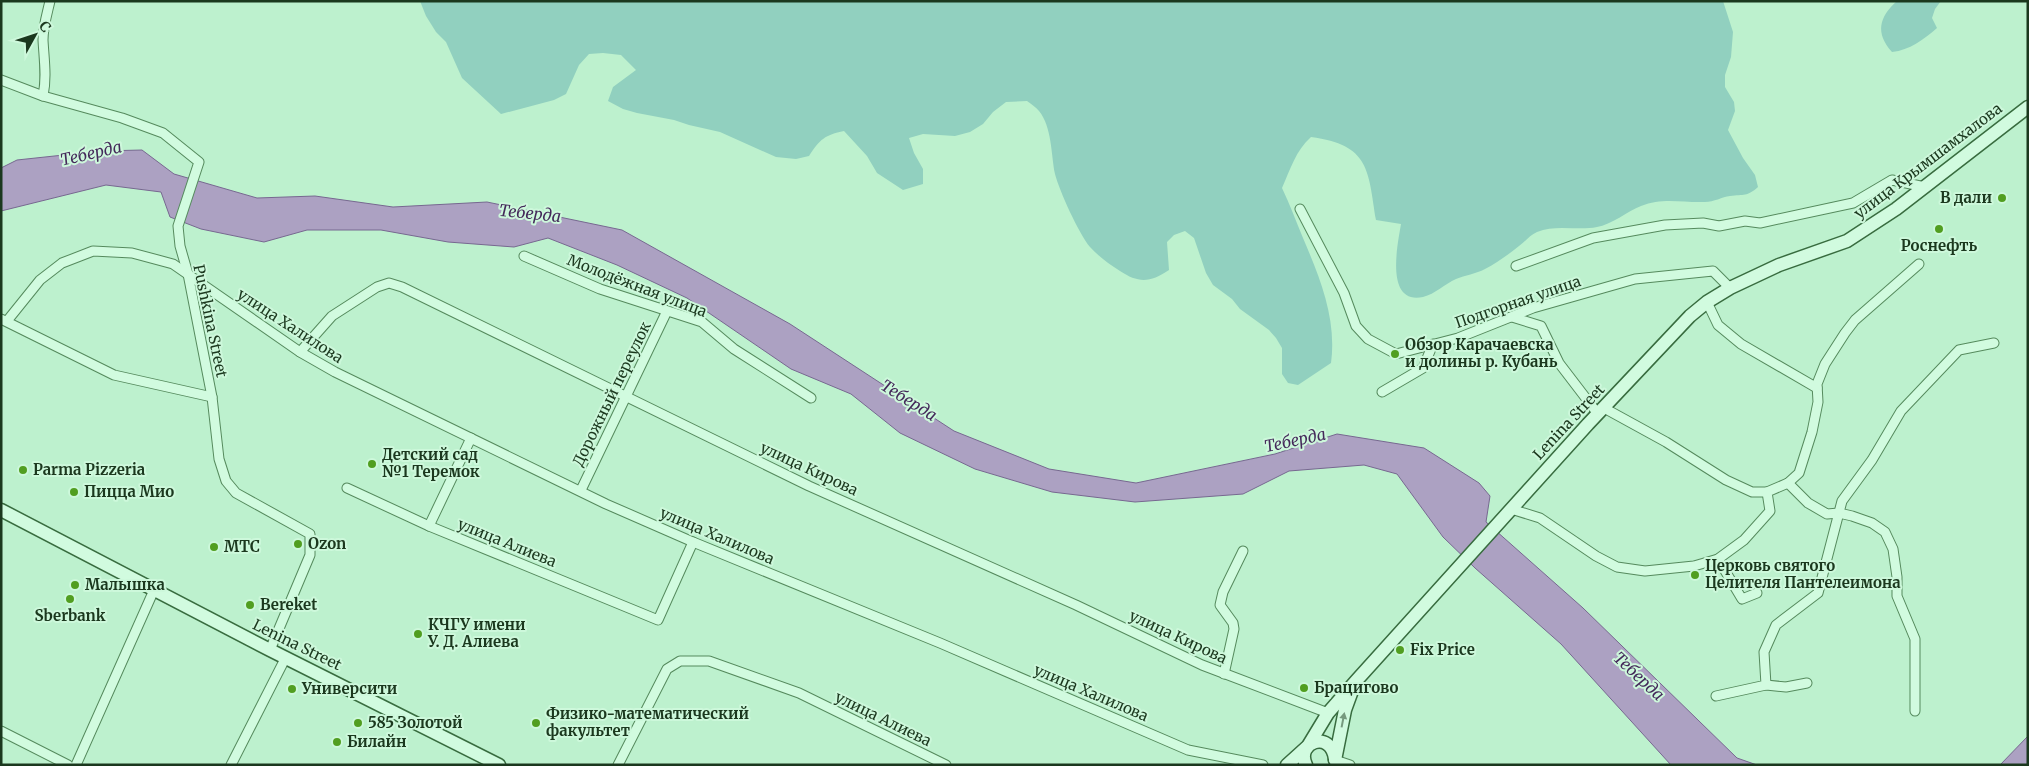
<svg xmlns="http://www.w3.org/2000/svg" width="2029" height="766" font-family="Merriweather,serif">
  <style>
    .green { fill: #91d0bf }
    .water { fill: #aca1c2; stroke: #776890 }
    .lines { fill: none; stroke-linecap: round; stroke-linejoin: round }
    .minor-casing { stroke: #558a5d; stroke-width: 11 }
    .secondary-casing { stroke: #386c3f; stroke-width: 15 }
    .minor { stroke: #d1fbdf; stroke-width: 9 }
    .secondary { stroke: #d1fbdf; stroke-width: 12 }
    .oneway { fill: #769a7e }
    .poi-dot { fill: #519e20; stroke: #cdf8db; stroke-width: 2 }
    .labels { text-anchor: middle; stroke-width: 4; stroke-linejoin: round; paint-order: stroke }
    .street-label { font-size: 15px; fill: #1b381e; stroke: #cdf8db }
    .poi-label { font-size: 15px; font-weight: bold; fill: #1b381e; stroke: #cdf8db; text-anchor: start }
    .water-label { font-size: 16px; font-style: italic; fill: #44295a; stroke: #cdf8db }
  </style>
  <rect width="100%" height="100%" fill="#bdf1ce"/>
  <g class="green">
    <path d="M 420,1 L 1723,1 L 1733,32 L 1731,57 L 1725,75 L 1725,87 L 1734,102 L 1735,111 L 1728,130 L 1743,158 L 1755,175 L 1758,187 C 1747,197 1744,194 1730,196 C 1722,197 1714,202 1705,202 C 1683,203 1663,197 1641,206 C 1628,211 1611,225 1597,227 C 1578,231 1556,224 1537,232 C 1530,235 1526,241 1519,246 C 1509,254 1497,263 1485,269 C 1476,274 1465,275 1456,279 C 1445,284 1435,294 1423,297 C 1384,305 1398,243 1401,224 L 1376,220 C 1368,170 1370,145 1311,137 C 1296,150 1290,170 1282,188 C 1290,205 1296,221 1303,238 C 1320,278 1337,319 1331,363 L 1298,385 L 1288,383 L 1282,374 L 1282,348 L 1276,338 L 1269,330 L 1240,309 L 1232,299 L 1213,285 L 1206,273 L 1194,238 L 1185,231 L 1174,235 L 1167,242 L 1169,270 C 1150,283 1138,283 1120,271 C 1109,264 1098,256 1090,247 C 1079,234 1059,190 1055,174 C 1051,154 1052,127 1039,111 C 1036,107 1031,104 1027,101 L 1006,102 L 993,112 L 983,124 L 970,132 L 955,136 L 923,134 L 909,138 L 914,153 L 923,169 L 923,184 L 903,190 L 877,173 L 867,156 L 844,131 C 825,135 820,139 809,156 L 796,159 L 776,157 L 720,132 L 689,125 L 674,120 L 637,113 L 623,109 L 608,101 L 613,87 L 636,70 L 621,55 L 603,53 L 589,54 L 579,65 L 566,94 L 554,100 L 501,114 L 462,78 L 446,42 L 436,32 L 426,16 Z"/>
    <path d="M 1897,1 L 1941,1 L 1935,9 L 1932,18 L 1937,28 C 1923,40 1910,50 1892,52 C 1875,33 1879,17 1897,1 Z"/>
  </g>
  <g class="water">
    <path d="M 142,150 L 174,174 L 257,198 L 315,196 L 393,207 L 487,202 L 622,230 L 790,324 L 954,431 L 1049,469 L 1136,483 L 1275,454 L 1337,434 L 1424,448 L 1479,483 L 1490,496 L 1486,522 L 1583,608 L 1737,758 L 1757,765 L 1671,765 L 1561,644 L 1475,568 L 1443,537 L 1397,474 L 1364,465 L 1289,471 L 1243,494 L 1135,502 L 1052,492 L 975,469 L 900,433 L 851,394 L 791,369 L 687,298 L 617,265 L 548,238 L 514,247 L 448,242 L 381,230 L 307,230 L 264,242 L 201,229 L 170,217 L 161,192 L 106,185 L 1,211 L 1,168 L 17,160 L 101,151 Z"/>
    <path d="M 2028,736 L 2028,765 L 2000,765 Z"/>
  </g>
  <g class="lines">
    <g class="minor-casing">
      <g id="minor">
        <path d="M 1,80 L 43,96 L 122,118 L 163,133 L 199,162 L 178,226 L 180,246 L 188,274 L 212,397 L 219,459 L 226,481 L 236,493 L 310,534 L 310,555 L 270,650"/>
        <path d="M 43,96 C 47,77 44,59 43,40 C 43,27 47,14 50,1"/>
        <path d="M 1300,209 L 1344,293 L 1356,326 L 1368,339 L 1396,354 L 1458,338 L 1533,308 L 1635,279 L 1713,271 L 1730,288"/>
        <path d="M 524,256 L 600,289 L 702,322 L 734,349 L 811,398"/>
        <path d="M 1516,266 L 1593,238 L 1665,225 L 1703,223 L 1719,226 L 1745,221 L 1760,223 L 1853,203 L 1892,180 L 1925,187"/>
        <path d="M 1707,302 L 1718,325 L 1741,344 L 1817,388"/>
        <path d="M 1512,317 L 1541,326 L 1559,363 L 1598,414"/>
        <path d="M 1,319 L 114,375 L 212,397"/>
        <path d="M 7,321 L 40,280 L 62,263 L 93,251 L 132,253 L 173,264 L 300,352 L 335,372 L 606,504 L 693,542 L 940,643 L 1188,750 L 1263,765"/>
        <path d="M 300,352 L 332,316 L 377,287 L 389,283 L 402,287 L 809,486 L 1076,605 L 1202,665 L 1328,713"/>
        <path d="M 1382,392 L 1423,368 L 1433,344"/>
        <path d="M 1604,408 L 1666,442 L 1726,480 L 1752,492 L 1767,492"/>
        <path d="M 1788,483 L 1808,503 L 1827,514 L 1839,513 L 1852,516 L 1872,523 L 1885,532 L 1893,549 L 1897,577 L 1897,596 L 1915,639 L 1915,711"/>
        <path d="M 347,488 L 429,526 L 658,620 L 693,542"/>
        <path d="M 581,490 L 667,311"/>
        <path d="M 1511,509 L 1540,518 L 1596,556 L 1617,567 L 1645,571 L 1694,566 L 1718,559 L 1744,540 L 1770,511 L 1767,492 L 1788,483 L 1799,473 L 1812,432 L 1818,402 L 1817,384 L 1825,364 L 1845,333 L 1855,320 L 1919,264"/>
        <path d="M 429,526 L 471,438"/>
        <path d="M 1718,559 L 1742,599 L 1757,593"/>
        <path d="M 1224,674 L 1234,629 L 1233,623 L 1220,605 L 1223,592 L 1243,551"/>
        <path d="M 1766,685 L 1786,687 L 1807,683"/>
        <path d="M 1716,696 L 1766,685 L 1764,652 L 1776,625 L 1818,593 L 1842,501 L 1872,460 L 1901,411 L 1959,350 L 1994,343"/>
        <path d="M 1,731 L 68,765"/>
        <path d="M 1335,760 L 1350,765"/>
        <path d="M 76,765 L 154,590"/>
        <path d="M 231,765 L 286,657"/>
        <path d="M 618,765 L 667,669 L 680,661 L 709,661 L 799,693 L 946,765"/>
      </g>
    </g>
    <g class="secondary-casing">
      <g id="secondary">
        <path d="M 1,510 L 270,650 L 499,765"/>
        <path d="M 1335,760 L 1345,710 L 1353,688"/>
        <path d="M 1287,765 L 1308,746 L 1328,713 L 1356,681 L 1588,424 L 1690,316 L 1707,302 L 1730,288 L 1779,265 L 1847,241 L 1896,209 L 2028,107"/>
        <path d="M 1306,765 C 1295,742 1331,729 1335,759"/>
      </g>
    </g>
    <use href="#minor" class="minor"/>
    <use href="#secondary" class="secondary"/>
  </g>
  <defs><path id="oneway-solid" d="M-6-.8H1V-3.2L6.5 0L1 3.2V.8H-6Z" transform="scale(1.25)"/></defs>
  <use class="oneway" href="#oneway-solid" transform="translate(1343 720) rotate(-79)"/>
  <g class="poi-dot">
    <circle cx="2002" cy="198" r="5"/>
    <circle cx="1939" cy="229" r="5"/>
    <circle cx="1395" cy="354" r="5"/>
    <circle cx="372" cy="464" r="5"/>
    <circle cx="23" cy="470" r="5"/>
    <circle cx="74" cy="492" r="5"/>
    <circle cx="298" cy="544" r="5"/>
    <circle cx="214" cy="547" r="5"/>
    <circle cx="1695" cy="575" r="5"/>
    <circle cx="75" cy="585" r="5"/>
    <circle cx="70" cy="599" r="5"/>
    <circle cx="250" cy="605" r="5"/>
    <circle cx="418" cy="634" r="5"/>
    <circle cx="1400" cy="650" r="5"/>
    <circle cx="1304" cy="688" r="5"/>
    <circle cx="292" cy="689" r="5"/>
    <circle cx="358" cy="723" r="5"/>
    <circle cx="536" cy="723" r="5"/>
    <circle cx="337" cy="742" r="5"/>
  </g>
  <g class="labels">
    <g class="street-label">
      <text transform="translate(1928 161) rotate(-37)" y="5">улица Крымшамхалова</text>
      <text transform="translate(637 286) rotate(21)" y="5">Молодёжная улица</text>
      <text transform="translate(1518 302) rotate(-19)" y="5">Подгорная улица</text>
      <text transform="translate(210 321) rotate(78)" y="5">Pushkina Street</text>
      <text transform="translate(290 326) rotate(33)" y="5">улица Халилова</text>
      <text transform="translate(612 394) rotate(-64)" y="5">Дорожный переулок</text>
      <text transform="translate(1569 422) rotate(-47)" y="5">Lenina Street</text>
      <text transform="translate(809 469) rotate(25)" y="5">улица Кирова</text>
      <text transform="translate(717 536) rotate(23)" y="5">улица Халилова</text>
      <text transform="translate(507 543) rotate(22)" y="5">улица Алиева</text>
      <text transform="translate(1178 637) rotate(25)" y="5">улица Кирова</text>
      <text transform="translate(297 645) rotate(26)" y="5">Lenina Street</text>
      <text transform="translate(1091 693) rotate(23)" y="5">улица Халилова</text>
      <text transform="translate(883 719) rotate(26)" y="5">улица Алиева</text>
    </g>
    <g class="poi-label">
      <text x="1992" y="203" text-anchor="end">В дали</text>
      <text x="1939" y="251" text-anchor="middle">Роснефть</text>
      <text x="1405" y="350">Обзор Карачаевска<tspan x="1405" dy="17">и долины р. Кубань</tspan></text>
      <text x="382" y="460">Детский сад<tspan x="382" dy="17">№1 Теремок</tspan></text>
      <text x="33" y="475">Parma Pizzeria</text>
      <text x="84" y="497">Пицца Мио</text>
      <text x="308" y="549">Ozon</text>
      <text x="224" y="552">МТС</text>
      <text x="1705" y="571">Церковь святого<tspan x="1705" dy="17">Целителя Пантелеимона</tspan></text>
      <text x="85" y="590">Малышка</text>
      <text x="260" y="610">Bereket</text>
      <text x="70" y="621" text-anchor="middle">Sberbank</text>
      <text x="428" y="630">КЧГУ имени<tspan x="428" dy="17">У. Д. Алиева</tspan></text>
      <text x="1410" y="655">Fix Price</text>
      <text x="1314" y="693">Брацигово</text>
      <text x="302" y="694">Университи</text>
      <text x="546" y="719">Физико-математический<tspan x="546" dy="17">факультет</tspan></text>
      <text x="368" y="728">585 Золотой</text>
      <text x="347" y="747">Билайн</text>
    </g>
    <g class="water-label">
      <text transform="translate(91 153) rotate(-13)" y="6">Теберда</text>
      <text transform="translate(530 213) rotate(6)" y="6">Теберда</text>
      <text transform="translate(909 400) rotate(32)" y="6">Теберда</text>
      <text transform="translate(1295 440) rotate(-12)" y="6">Теберда</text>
      <text transform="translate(1639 676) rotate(43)" y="6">Теберда</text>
    </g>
  </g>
  <rect width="2029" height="766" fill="none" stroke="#1b381e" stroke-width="5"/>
  <g transform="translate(35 35) rotate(50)" stroke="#cdf8db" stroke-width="4" paint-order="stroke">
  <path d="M0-4L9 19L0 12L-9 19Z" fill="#1b381e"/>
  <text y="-8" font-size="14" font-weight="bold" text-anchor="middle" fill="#1b381e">С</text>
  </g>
</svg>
